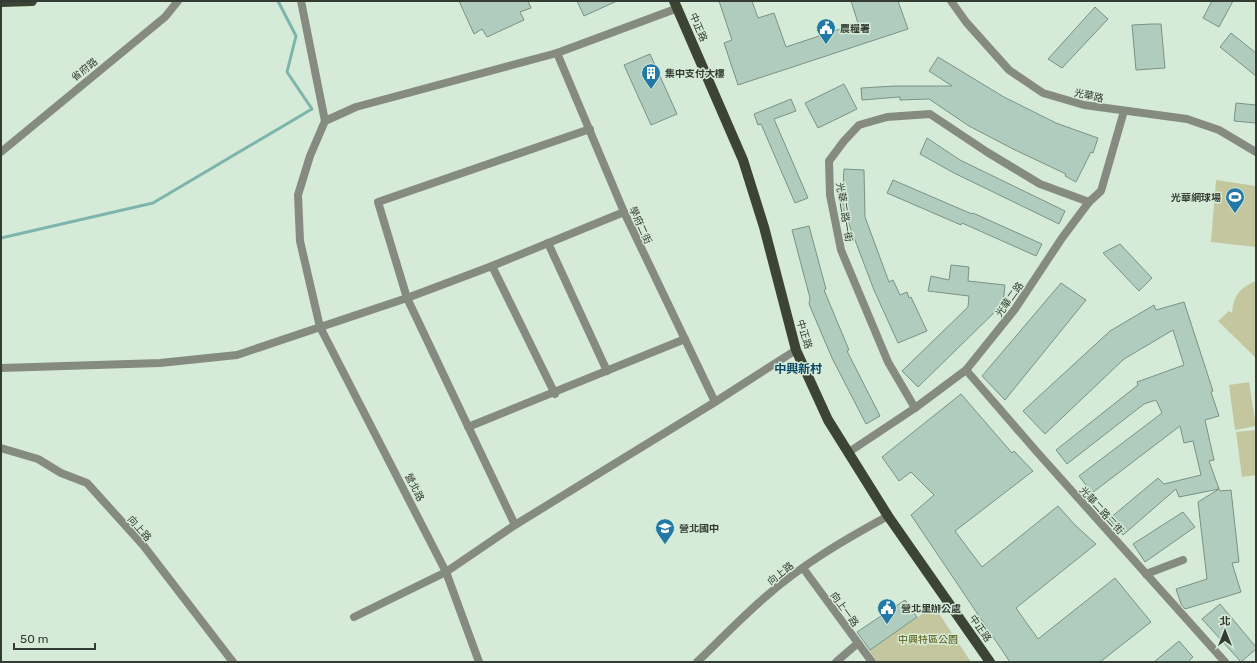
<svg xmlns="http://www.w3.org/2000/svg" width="1257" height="663" font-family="Rubik,'Noto Sans TC',sans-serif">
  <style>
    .green { fill: #c4c69e }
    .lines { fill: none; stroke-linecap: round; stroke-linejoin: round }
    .stream { stroke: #7db5ac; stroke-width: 3 }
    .building { fill: #b0ccbf; stroke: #789386 }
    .street { stroke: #868b81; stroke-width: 8 }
    .primary { stroke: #3c4433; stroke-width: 10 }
    .labels { text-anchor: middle; stroke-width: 3; stroke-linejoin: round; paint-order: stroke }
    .street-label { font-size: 10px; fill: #333b33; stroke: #d6ebd7 }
    .poi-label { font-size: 10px; font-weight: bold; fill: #333b33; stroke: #d6ebd7; text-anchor: start }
    .park-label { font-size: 10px; fill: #55560d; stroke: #d6ebd7 }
    .quarter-label { font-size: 12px; font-weight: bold; fill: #094767; stroke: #d6ebd7 }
  </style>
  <rect width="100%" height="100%" fill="#d6ebd7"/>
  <g class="green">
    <path d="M 1216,180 L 1256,186 L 1256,247 L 1211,242 Z"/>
    <path d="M 1256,281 L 1256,358 L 1218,321 L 1229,311 L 1232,313 C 1234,295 1239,288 1256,281 Z"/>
    <path d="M 1249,382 L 1256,426 L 1235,430 L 1229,385 Z"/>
    <path d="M 1256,430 L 1256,475 L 1242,477 L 1236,432 Z"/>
    <path d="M 934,606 L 971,662 L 877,662 L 869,650 Z"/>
  </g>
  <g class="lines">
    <path class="stream" d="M 1,238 L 153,203 L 312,109 L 287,72 L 296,36 L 278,1"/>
  </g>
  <g class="building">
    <path d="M 459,1 L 528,1 L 531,8 L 520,12 L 524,20 L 487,37 L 482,29 L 474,34 Z"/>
    <path d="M 577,1 L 617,1 L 584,16 Z"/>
    <path d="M 719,1 L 752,1 L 758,18 L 774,13 L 786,47 L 858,23 L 851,1 L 898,1 L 908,29 L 738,85 L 724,43 L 732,40 Z"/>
    <path d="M 1212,1 L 1233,1 L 1219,27 L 1203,18 Z"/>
    <path d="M 1095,7 L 1108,19 L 1062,68 L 1048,59 Z"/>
    <path d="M 1152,24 L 1161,24 L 1165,68 L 1136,70 L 1132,25 Z"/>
    <path d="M 1231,33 L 1256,53 L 1256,76 L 1220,47 Z"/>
    <path d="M 650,54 L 677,114 L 651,125 L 624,65 Z"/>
    <path d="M 938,57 L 1004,97 L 1056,123 L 1098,138 L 1093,153 L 1091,152 L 1076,182 L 1065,176 L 1066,174 L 1013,149 L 969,126 L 929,99 L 900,100 L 900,97 L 862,100 L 861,88 L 895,86 L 952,86 L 929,71 Z"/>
    <path d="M 844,84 L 857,109 L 818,128 L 805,103 Z"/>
    <path d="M 791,99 L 796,111 L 774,119 L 808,198 L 795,203 L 761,124 L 758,125 L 754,114 Z"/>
    <path d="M 1236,103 L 1256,105 L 1256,123 L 1234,121 Z"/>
    <path d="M 927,138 L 960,160 L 1065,211 L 1059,224 L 954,173 L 920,154 Z"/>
    <path d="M 844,169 L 864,170 L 865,217 L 889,282 L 893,280 L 900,295 L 907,292 L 909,298 L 911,297 L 927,331 L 898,343 L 874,290 L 842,206 Z"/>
    <path d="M 893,180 L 972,214 L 973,213 L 1042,244 L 1036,256 L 962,223 L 961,225 L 887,193 Z"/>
    <path d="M 809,226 L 826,289 L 824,290 L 849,350 L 847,351 L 880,416 L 866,424 L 832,358 L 809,304 L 810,298 L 792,230 Z"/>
    <path d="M 1120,244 L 1152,278 L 1139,291 L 1103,253 Z"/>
    <path d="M 951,265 L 969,267 L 968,281 L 1005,285 L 1003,304 L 918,387 L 902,371 L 968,307 L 969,296 L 928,291 L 931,276 L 949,280 Z"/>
    <path d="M 1061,283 L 1086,300 L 1005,400 L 982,376 Z"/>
    <path d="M 1184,302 L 1213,391 L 1211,392 L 1219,416 L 1205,420 L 1214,460 L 1209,461 L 1219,489 L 1179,497 L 1176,489 L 1123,535 L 1109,519 L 1158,478 L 1164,484 L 1201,475 L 1193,441 L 1184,443 L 1180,426 L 1092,493 L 1079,476 L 1162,413 L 1156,400 L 1144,404 L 1067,464 L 1056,450 L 1138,385 L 1137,382 L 1184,365 L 1173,330 L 1124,359 L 1045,434 L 1023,411 L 1110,331 L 1154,305 L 1156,310 Z"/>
    <path d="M 961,394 L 1012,453 L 1014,451 L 1033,471 L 955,531 L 982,567 L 1058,506 L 1075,525 L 1096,544 L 1016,608 L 1038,639 L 1115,578 L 1151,622 L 1100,662 L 1010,662 L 911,515 L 934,495 L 911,472 L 899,481 L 882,457 Z"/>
    <path d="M 1219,489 L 1220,491 L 1231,490 L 1239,562 L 1232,563 L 1241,592 L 1185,609 L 1181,604 L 1176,589 L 1207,579 L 1198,502 Z"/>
    <path d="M 1183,512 L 1195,527 L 1145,562 L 1133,544 Z"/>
    <path d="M 905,600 L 917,617 L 870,650 L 857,632 Z"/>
    <path d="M 1220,604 L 1256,647 L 1256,649 L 1241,662 L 1202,619 Z"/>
    <path d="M 1179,641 L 1193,657 L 1188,662 L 1154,662 Z"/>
  </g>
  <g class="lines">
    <g class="street">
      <path d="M 301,1 L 325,121"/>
      <path d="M 951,1 L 966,22 L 1009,70 L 1043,93 L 1084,105 L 1187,119 L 1219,130 L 1256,152"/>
      <path d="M 557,53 L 624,212 L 715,402"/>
      <path d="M 1,152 L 165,17 L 178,1"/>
      <path d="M 548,243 L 607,371"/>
      <path d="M 492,266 L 555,394"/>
      <path d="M 1,368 L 160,363 L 237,355 L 407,298 L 492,266 L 624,212"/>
      <path d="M 966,370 L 1037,452 L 1225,662"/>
      <path d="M 915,408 L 888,362 L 841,250 L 830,195 L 829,161 L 844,141 L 859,125 L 887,117 L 930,114 L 987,152 L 1040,184 L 1089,202"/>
      <path d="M 468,427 L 685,339"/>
      <path d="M 1,448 L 38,459 L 61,473 L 87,483 L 143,545 L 233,662"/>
      <path d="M 849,452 L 915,408 L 966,370 L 1015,309 L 1062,238 L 1089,202 L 1101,191 L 1124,111"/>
      <path d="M 515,525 L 407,298 L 378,202 L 590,129"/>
      <path d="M 803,568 L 872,662"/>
      <path d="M 1146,574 L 1183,560"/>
      <path d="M 354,617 L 446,572 L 515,525 L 715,402 L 796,350"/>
      <path d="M 479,662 L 446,572 L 320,327 L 300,241 L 298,195 L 310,156 L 325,121 L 356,107 L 557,53 L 678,8"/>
      <path d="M 697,662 C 719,641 740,619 763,599 C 801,565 844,540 888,516"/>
      <path d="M 836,662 L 858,643"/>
    </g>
    <g class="primary">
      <path d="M 674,1 L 743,160 L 764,227 L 796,350 L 828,420 L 888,516 L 990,662"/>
      <path d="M 1,2 L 32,1"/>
    </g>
  </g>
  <defs>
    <g id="civic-pin" transform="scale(1)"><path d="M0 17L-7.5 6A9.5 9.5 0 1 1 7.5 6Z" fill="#2278a7" stroke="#d6ebd7"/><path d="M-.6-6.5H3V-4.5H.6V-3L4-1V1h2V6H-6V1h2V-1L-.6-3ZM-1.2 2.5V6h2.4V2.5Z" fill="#fff"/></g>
    <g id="building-pin" transform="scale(1)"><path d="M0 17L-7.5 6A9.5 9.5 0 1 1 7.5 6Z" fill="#2278a7" stroke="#d6ebd7"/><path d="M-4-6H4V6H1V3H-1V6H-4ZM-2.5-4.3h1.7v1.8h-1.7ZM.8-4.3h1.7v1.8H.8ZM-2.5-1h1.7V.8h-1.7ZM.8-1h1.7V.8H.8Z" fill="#fff"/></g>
    <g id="stadium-pin" transform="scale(1)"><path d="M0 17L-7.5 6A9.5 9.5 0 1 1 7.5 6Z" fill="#2278a7" stroke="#d6ebd7"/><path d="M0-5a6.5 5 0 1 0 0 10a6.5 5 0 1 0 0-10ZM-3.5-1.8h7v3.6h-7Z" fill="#fff"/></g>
    <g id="school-pin" transform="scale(1)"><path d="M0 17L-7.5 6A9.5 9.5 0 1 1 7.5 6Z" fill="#2278a7" stroke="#d6ebd7"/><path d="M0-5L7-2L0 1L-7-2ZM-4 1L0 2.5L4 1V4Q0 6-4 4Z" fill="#fff"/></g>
  </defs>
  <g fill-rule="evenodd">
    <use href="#civic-pin" x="826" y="28"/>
    <use href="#building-pin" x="651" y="73"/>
    <use href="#stadium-pin" x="1235" y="197"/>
    <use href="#school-pin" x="665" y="528"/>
    <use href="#civic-pin" x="887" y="608"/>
  </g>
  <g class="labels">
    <g class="street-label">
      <text transform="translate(699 27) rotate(67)" y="4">中正路</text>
      <text transform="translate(84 69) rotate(-39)" y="4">省府路</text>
      <text transform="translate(1089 95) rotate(12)" y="4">光華路</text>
      <text transform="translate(845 212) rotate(81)" y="4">光華二路一街</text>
      <text transform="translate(641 225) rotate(65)" y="4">學府二街</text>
      <text transform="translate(1009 299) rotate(-54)" y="4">光華二路</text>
      <text transform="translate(805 334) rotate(73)" y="4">中正路</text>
      <text transform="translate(415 487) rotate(63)" y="4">營北路</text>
      <text transform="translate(1102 510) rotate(48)" y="4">光華二路二街</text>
      <text transform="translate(140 528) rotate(48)" y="4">向上路</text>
      <text transform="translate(780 573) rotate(-38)" y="4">向上路</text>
      <text transform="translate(845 609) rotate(54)" y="4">向上一路</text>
      <text transform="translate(981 628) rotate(55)" y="4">中正路</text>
    </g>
    <g class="poi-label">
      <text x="840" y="32">農糧署</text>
      <text x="665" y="77">集中支付大樓</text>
      <text x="1221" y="201" text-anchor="end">光華網球場</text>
      <text x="679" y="532">營北國中</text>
      <text x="901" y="612">營北里辦公處</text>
    </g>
    <g class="park-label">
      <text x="928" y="643">中興特區公園</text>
    </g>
    <g class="quarter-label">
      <text x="798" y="373">中興新村</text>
    </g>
  </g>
  <rect width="1257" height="663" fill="none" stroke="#333b33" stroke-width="4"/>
  <g transform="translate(1225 631)" stroke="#d6ebd7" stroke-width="3" paint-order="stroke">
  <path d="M0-3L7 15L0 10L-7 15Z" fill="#333b33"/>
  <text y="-6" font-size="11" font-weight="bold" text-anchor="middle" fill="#333b33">北</text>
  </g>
  <path d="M14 643v6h81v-6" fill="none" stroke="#333b33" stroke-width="2"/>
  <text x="20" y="643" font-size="12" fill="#333b33" stroke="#d6ebd7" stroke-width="3" paint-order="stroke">50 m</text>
</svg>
